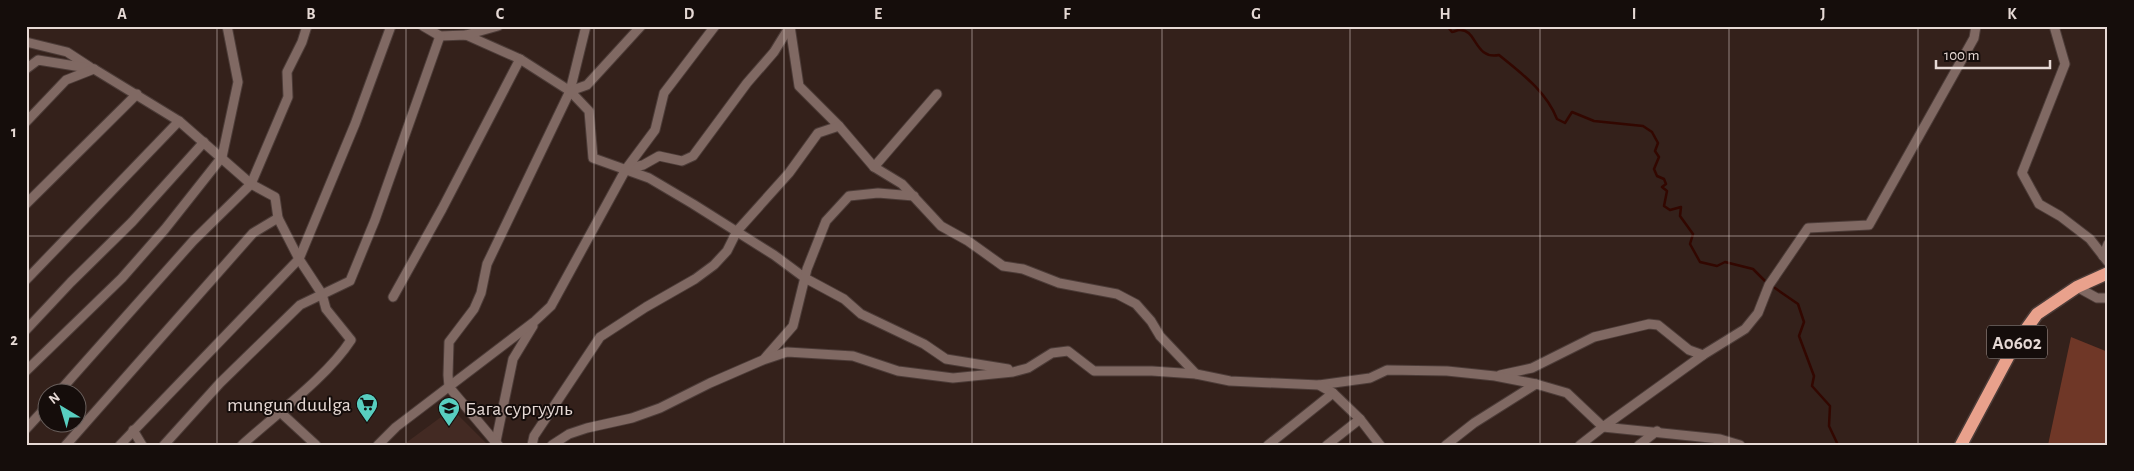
<svg xmlns="http://www.w3.org/2000/svg" width="2134" height="471" font-family="'Alegreya Sans',sans-serif">
  <style>
    .built { fill: #432a23 }
    .green { fill: #6f3727 }
    .lines { fill: none; stroke-linecap: round; stroke-linejoin: round }
    .stream { stroke: #320700; stroke-width: 2.5 }
    .minor-casing { stroke: #4c3c38; stroke-width: 11 }
    .highway-casing { stroke: #4c3c38; stroke-width: 15 }
    .minor { stroke: #806963; stroke-width: 9 }
    .highway { stroke: #e9a18c; stroke-width: 12 }
    .grid { fill: none; stroke: #e6d9d5; stroke-width: 1; stroke-opacity: 0.55 }
    .labels { text-anchor: middle; stroke-width: 4; stroke-linejoin: round; paint-order: stroke }
    .shield { fill: #150d0b; stroke: #a79c98; stroke-width: 1 }
    .shield-label { font-size: 19px; font-weight: bold; fill: #e6d9d5 }
    .poi-label { font-size: 20px; fill: #e6d9d5; stroke: #150d0b; text-anchor: end }
    .neatline { fill: none; stroke: #e6d9d5; stroke-width: 2 }
    .grid-label { font-size: 16px; text-anchor: middle; font-weight: bold; fill: #e6d9d5 }
  </style>
  <rect width="100%" height="100%" fill="#34211b"/>
  <path class="built" d="M 452,409 L 488,445 L 403,445 Z"/>
  <path class="green" d="M 2071,337 L 2108,352 L 2108,445 L 2048,445 Z"/>
  <g class="lines">
    <g class="stream">
      <path d="M 1447,26 L 1452,32 C 1454,32 1457,30 1459,30 C 1477,28 1474,60 1499,55 C 1521,73 1546,91 1557,119 L 1565,123 L 1572,112 L 1594,121 L 1643,126 L 1652,132 L 1658,143 L 1655,151 L 1659,157 L 1654,169 L 1657,176 L 1664,179 L 1666,184 L 1662,187 L 1667,191 L 1664,206 L 1670,210 L 1681,207 L 1680,216 L 1693,234 L 1690,244 L 1700,262 L 1717,266 L 1725,262 L 1753,269 L 1767,283"/>
      <path d="M 1772,286 L 1798,304 L 1804,322 L 1799,336 L 1814,376 L 1812,386 L 1830,406 L 1829,426 L 1838,445"/>
    </g>
    <g class="minor-casing">
      <g id="minor">
        <path d="M 423,26 L 440,36 L 466,35 L 520,59 L 570,91"/>
        <path d="M 586,26 L 570,91 L 589,111 L 593,158 L 649,178 L 693,204 L 774,255 L 805,278 L 844,299 L 861,314 L 924,344 L 946,359 L 1008,369"/>
        <path d="M 790,26 L 799,86 L 839,126 L 874,167 L 902,184 L 941,226 L 968,241 L 1003,266 L 1023,269 L 1059,283 L 1117,294 L 1136,304 L 1151,321 L 1160,336 L 1196,374"/>
        <path d="M 2054,26 L 2065,64 L 2022,173 L 2039,204 L 2060,216 L 2090,239 L 2108,262"/>
        <path d="M 466,35 L 498,26"/>
        <path d="M 26,42 L 67,52 L 90,67"/>
        <path d="M 26,69 L 38,60 L 94,69 L 179,121 L 251,184 L 275,197 L 278,218 L 299,259 L 322,294 L 326,309 L 351,340 C 327,377 276,414 242,445"/>
        <path d="M 26,122 L 66,80 L 94,69"/>
        <path d="M 874,167 L 937,94"/>
        <path d="M 626,169 L 643,165 L 659,156 L 682,161 L 693,156 L 747,83 L 774,52 L 790,26"/>
        <path d="M 26,204 L 137,94"/>
        <path d="M 2103,256 L 2108,244"/>
        <path d="M 26,280 L 179,121"/>
        <path d="M 2077,287 L 2097,298 L 2108,298"/>
        <path d="M 393,297 L 442,209 L 520,59"/>
        <path d="M 26,330 L 71,282 L 132,222 L 204,142"/>
        <path d="M 765,358 L 793,326 L 807,269 L 826,221 L 849,196 L 878,193 L 914,196"/>
        <path d="M 26,371 L 122,278 L 165,229 L 222,157 L 238,82 L 227,26"/>
        <path d="M 1500,375 L 1532,368 L 1594,337 L 1649,324 L 1658,325 L 1689,350 L 1703,355"/>
        <path d="M 1319,385 L 1370,378 L 1387,370 L 1447,371 L 1495,376 L 1536,384 L 1567,393 L 1603,427 L 1703,355 L 1745,329 L 1758,313 L 1769,285 L 1808,228 L 1869,225 L 1974,38 L 1976,26"/>
        <path d="M 57,394 L 193,241 L 251,184 L 288,97 L 287,72 L 302,42 L 307,26"/>
        <path d="M 279,411 L 316,445"/>
        <path d="M 26,429 L 48,405"/>
        <path d="M 133,430 L 142,445"/>
        <path d="M 496,441 L 513,359 L 533,326"/>
        <path d="M 66,445 L 253,233 L 278,218"/>
        <path d="M 120,445 L 299,259 L 355,124 L 391,26"/>
        <path d="M 164,445 L 220,383 L 300,305 L 350,281 L 375,220 L 440,36"/>
        <path d="M 378,445 L 396,427 L 535,321 L 551,306 L 626,169 L 655,130 L 664,93 L 715,26"/>
        <path d="M 498,445 L 449,387 L 448,375 L 449,342 L 474,309 L 481,293 L 487,264 L 570,91 L 587,85 L 641,26"/>
        <path d="M 532,445 L 534,436 L 600,337 L 646,307 L 695,279 L 714,265 L 727,251 L 737,231 L 789,173 L 818,133 L 839,126"/>
        <path d="M 552,445 L 569,434 L 587,428 L 632,418 L 660,408 L 710,383 L 763,360 L 787,352 L 853,356 L 898,371 L 953,378 L 1013,372 L 1028,368 L 1052,353 L 1068,351 L 1094,371 L 1152,371 L 1196,374 L 1230,381 L 1319,385 L 1333,393 L 1360,419 L 1380,445"/>
        <path d="M 1268,445 L 1333,393"/>
        <path d="M 1327,445 L 1360,419"/>
        <path d="M 1446,445 L 1474,423 L 1536,384"/>
        <path d="M 1580,445 L 1603,427 L 1720,439 L 1740,445"/>
        <path d="M 1639,445 L 1657,431"/>
      </g>
    </g>
    <g class="highway-casing">
      <path id="highway" d="M 1961,445 L 2014,346 L 2037,314 L 2077,287 L 2108,273"/>
    </g>
    <use href="#minor" class="minor"/>
    <use href="#highway" class="highway"/>
  </g>
  <path class="grid" d="M 217,26 L 217,445M 406,26 L 406,445M 594,26 L 594,445M 784,26 L 784,445M 972,26 L 972,445M 1162,26 L 1162,445M 1350,26 L 1350,445M 1540,26 L 1540,445M 1729,26 L 1729,445M 1918,26 L 1918,445M 26,236 L 2108,236"/>
  <defs>
    <g id="supermarket-pin" transform="scale(1.125)"><path d="M0 17L-7.5 6A9.5 9.5 0 1 1 7.5 6Z" fill="#58cec0" stroke="#150d0b"/><path d="M-6-5.5h2.5l.6 2H6L4.5 2H-2.5L-4.4-4H-6ZM-1.5 3.2a1.3 1.3 0 1 0 .1 0ZM3 3.2a1.3 1.3 0 1 0 .1 0Z" fill="#111"/></g>
    <g id="school-pin" transform="scale(1.125)"><path d="M0 17L-7.5 6A9.5 9.5 0 1 1 7.5 6Z" fill="#58cec0" stroke="#150d0b"/><path d="M0-5L7-2L0 1L-7-2ZM-4 1L0 2.5L4 1V4Q0 6-4 4Z" fill="#111"/></g>
  </defs>
  <g fill-rule="evenodd">
    <use href="#supermarket-pin" x="367" y="404"/>
    <use href="#school-pin" x="449" y="408"/>
  </g>
  <g class="labels">
    <rect class="shield" x="1987" y="325.5" width="60" height="33" rx="4"/>
    <g class="shield-label">
      <text x="2017" y="349">A0602</text>
    </g>
    <g class="poi-label">
      <text x="351" y="411">mungun duulga</text>
      <text x="465" y="415" text-anchor="start">Бага сургууль</text>
    </g>
  </g>
  <rect width="2134" height="471" fill="none" stroke="#150d0b" stroke-width="55"/>
  <g transform="translate(62 408) rotate(322)"><circle r="24" fill="#150d0b" stroke="#695f5c"/>
  <path d="M0-4L9 19L0 12L-9 19Z" fill="#58cec0"/>
  <text y="-8" font-size="14" font-weight="bold" text-anchor="middle" fill="#e6d9d5">N</text>
  </g>
  <path d="M1936 60v8h114v-8" fill="none" stroke="#e6d9d5" stroke-width="2.5"/>
  <text x="1944" y="60" font-size="15" fill="#e6d9d5" stroke="#150d0b" stroke-width="4" paint-order="stroke">100 m</text>
  <rect x="28" y="28" width="2078" height="416" class="neatline"/>
  <g class="grid-label">
    <text x="122" y="19">A</text>
    <text x="311" y="19">B</text>
    <text x="500" y="19">C</text>
    <text x="689" y="19">D</text>
    <text x="878" y="19">E</text>
    <text x="1067" y="19">F</text>
    <text x="1256" y="19">G</text>
    <text x="1445" y="19">H</text>
    <text x="1634" y="19">I</text>
    <text x="1823" y="19">J</text>
    <text x="2012" y="19">K</text>
    <text x="14" y="137">1</text>
    <text x="14" y="345">2</text>
  </g>
</svg>
